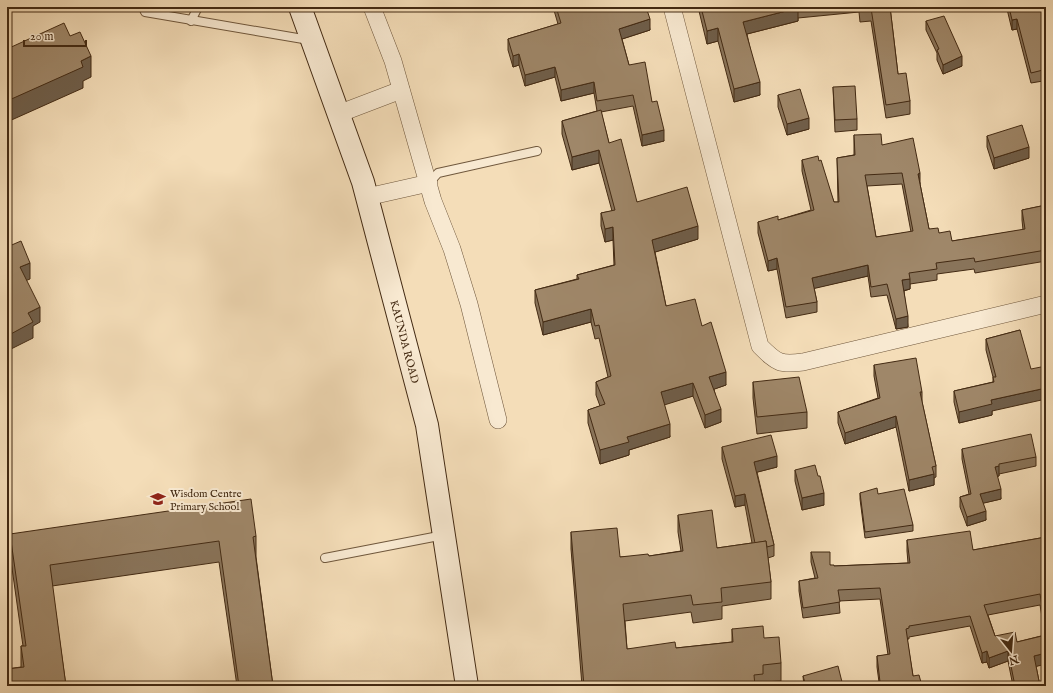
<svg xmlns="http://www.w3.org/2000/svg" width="1053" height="693" font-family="'IM FELL English',serif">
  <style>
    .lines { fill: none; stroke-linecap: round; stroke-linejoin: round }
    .lane-casing { stroke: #6f573c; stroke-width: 10 }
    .street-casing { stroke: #6f573c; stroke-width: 18 }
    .secondary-casing { stroke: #432a13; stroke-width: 24 }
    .lane { stroke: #f8e9d1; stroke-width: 8 }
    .street { stroke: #f8e9d1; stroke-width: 17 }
    .secondary { stroke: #f8e9d1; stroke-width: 22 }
    .wall { fill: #89745a; stroke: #432a13; fill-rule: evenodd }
    .shaded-wall { fill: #6f5e4a; stroke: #432a13 }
    .building { fill: #9f8769; stroke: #432a13; fill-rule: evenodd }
    .labels { text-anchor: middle; stroke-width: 4; stroke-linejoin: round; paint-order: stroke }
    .street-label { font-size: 11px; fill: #432a13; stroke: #f8e9d1 }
    .poi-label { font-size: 11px; fill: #432a13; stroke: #f8e9d1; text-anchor: start }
  </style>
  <rect width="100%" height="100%" fill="#f4ddb8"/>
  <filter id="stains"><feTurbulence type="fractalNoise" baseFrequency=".005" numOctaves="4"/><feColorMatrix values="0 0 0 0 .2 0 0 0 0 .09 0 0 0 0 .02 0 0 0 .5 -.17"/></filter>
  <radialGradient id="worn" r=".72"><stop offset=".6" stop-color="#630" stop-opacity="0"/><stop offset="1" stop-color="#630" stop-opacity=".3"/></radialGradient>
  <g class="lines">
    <g class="lane-casing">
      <g id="lane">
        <path d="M 143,7 L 145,12 L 309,40"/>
        <path d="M 191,21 L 198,7"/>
        <path d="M 429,183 L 438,173 L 537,151"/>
        <path d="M 325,558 L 444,535"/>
      </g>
    </g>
    <g class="street-casing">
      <g id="street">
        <path d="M 372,7 L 393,61 L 433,201 L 452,249 L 469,304 L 498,420"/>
        <path d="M 672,7 L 760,346 C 777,363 780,365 803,362 L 1046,304"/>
        <path d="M 338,114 L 401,90"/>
        <path d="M 367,197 L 429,183"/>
      </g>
    </g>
    <g class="secondary-casing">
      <g id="secondary">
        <path id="s1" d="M 300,7 L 363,182 L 427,425 L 467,686"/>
      </g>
    </g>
    <use href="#lane" class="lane"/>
    <use href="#street" class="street"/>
    <use href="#secondary" class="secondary"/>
  </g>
  <g class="wall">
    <path d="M 553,7 L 646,7 L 650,30 L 622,39 L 629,65 L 652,102 L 664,141 L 642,146 L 633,106 L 601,112 L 609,143 L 637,202 L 698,239 L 655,252 L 666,306 L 702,326 L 726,385 L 714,389 L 721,422 L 705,428 L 693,396 L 664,404 L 670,437 L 629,450 L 629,455 L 600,464 L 588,423 L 588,410 L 600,406 L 596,395 L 596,382 L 608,377 L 599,338 L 595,339 L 591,322 L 543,335 L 535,303 L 535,290 L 577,279 L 577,275 L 614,265 L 613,240 L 605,242 L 601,226 L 601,213 L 612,211 L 599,163 L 572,170 L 562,134 L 562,121 L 597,111 L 594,93 L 561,101 L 555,77 L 525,86 L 519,65 L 513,67 L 508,50 L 508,39 L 558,24 Z"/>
    <path d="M 699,7 L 890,7 L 898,74 L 910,101 L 910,114 L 886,118 L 871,21 L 860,22 L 859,12 L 798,18 L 798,21 L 747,34 L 760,95 L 734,102 L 718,41 L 707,44 L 699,11 Z"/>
    <path d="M 1007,7 L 1046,7 L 1046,84 L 1043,84 L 1043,81 L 1031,83 L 1017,29 L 1012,30 L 1007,9 Z"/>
    <path d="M 926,21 L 962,66 L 943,74 L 937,60 L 937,53 L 926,30 Z"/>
    <path d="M 833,87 L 857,119 L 857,130 L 835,132 Z"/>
    <path d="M 778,95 L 809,129 L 787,135 L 778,107 Z"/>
    <path d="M 854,135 L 882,145 L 920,184 L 929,229 L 939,233 L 952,241 L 1023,230 L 1022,220 L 1022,210 L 1046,205 L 1046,261 L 975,273 L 974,269 L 937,274 L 937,280 L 910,284 L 910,289 L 904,291 L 908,327 L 896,329 L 887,295 L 871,297 L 868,276 L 814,288 L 817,302 L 817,312 L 786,318 L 777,269 L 768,271 L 758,233 L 758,222 L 778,220 L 811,210 L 802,171 L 802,160 L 819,161 L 834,202 L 838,202 L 837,158 L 854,155 ZM 902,184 L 911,232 L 876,237 L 867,186 Z"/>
    <path d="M 987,136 L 1029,158 L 994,169 L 987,147 Z"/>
    <path d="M 1020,330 L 992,411 L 992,415 L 959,423 L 954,402 L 954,391 L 993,382 L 993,377 L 986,350 L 986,339 Z"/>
    <path d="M 874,365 L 922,392 L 922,402 L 936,466 L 936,477 L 934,478 L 934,485 L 909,491 L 896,427 L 845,444 L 838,423 L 838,412 L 878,398 L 874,376 Z"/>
    <path d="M 753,382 L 807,412 L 807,428 L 757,434 L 753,398 Z"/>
    <path d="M 722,447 L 777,467 L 757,472 L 774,545 L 774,556 L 768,558 L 771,582 L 771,599 L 722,606 L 722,619 L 693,623 L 691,612 L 625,621 L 627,649 L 676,648 L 732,642 L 732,629 L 764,638 L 781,663 L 781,681 L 763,682 L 763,686 L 582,686 L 571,549 L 571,532 L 620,557 L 649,556 L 681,551 L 678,532 L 678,515 L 717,548 L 752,543 L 745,505 L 735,507 L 722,459 Z"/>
    <path d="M 962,449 L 1036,457 L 1036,466 L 999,474 L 999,476 L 997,476 L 1001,499 L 983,503 L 986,520 L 967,526 L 960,507 L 960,497 L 969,494 L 962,459 Z"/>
    <path d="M 795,470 L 824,505 L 802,510 L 795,481 Z"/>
    <path d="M 860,493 L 878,494 L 913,525 L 913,531 L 865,538 L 860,499 Z"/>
    <path d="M 10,534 L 256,536 L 256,557 L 273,686 L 237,686 L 219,562 L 52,586 L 66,686 L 7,686 L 7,669 L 21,667 L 21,646 L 23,646 L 10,554 Z"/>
    <path d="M 1046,537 L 1046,664 L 1036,666 L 1040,686 L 1013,686 L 1008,661 L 989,668 L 987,662 L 982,663 L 970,626 L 909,637 L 909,639 L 907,639 L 913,676 L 922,686 L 872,686 L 872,682 L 879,682 L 877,667 L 877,656 L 888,655 L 880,599 L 839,601 L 840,613 L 803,618 L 799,591 L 799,581 L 815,578 L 811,562 L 811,552 L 830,565 L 834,566 L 908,563 L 907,551 L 907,540 L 973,550 ZM 1040,605 L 1045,635 L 1017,642 L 995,636 L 988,615 Z"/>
    <path d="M 803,676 L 843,686 L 804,686 Z"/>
  </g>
  <g class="shaded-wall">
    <path d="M 798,8 L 798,21 L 743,35 L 743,22 Z"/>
    <path d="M 650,19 L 650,30 L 619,40 L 619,29 Z"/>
    <path d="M 1017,19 L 1017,29 L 1012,30 L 1012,20 Z"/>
    <path d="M 718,28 L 718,41 L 707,44 L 707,31 Z"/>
    <path d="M 519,54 L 519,65 L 513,67 L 513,56 Z"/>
    <path d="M 91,56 L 91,77 L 83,81 L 83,88 L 7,122 L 7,101 L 81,61 Z"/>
    <path d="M 962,56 L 962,66 L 943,74 L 943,65 Z"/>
    <path d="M 555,67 L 555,77 L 525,86 L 525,75 Z"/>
    <path d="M 594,82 L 594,93 L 561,101 L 561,90 Z"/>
    <path d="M 760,82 L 760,95 L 734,102 L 734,89 Z"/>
    <path d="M 809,118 L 809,129 L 787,135 L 787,124 Z"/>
    <path d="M 664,130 L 664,141 L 642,146 L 642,135 Z"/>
    <path d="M 1029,147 L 1029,158 L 994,169 L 994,158 Z"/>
    <path d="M 599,150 L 599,163 L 572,170 L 572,157 Z"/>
    <path d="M 920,173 L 920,184 L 918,174 Z"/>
    <path d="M 698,226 L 698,239 L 652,253 L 652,240 Z"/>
    <path d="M 613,227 L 613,240 L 605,242 L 605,229 Z"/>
    <path d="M 777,258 L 777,269 L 768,271 L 768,261 Z"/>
    <path d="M 30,263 L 30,279 L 20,283 L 20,267 Z"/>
    <path d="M 868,265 L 868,276 L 812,289 L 812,278 Z"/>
    <path d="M 910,279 L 910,289 L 902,291 L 902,280 Z"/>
    <path d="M 40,307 L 40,322 L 33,326 L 33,338 L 7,351 L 7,336 L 28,313 Z"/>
    <path d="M 591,309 L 591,322 L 543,335 L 543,322 Z"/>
    <path d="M 908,316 L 908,327 L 896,329 L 896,319 Z"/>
    <path d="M 726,372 L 726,385 L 709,391 L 709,377 Z"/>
    <path d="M 693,383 L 693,396 L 661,406 L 661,392 Z"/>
    <path d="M 1046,388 L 1046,399 L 992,411 L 992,415 L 959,423 L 959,412 L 991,400 Z"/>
    <path d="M 721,409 L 721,422 L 705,428 L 705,415 Z"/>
    <path d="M 896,416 L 896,427 L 845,444 L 845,433 Z"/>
    <path d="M 670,424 L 670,437 L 629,450 L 629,455 L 600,464 L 600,450 L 627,437 Z"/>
    <path d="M 777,456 L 777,467 L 754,473 L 754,462 Z"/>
    <path d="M 999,466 L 999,476 L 995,477 L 995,467 Z"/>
    <path d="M 934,474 L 934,485 L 909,491 L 909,480 Z"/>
    <path d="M 1001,489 L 1001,499 L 980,504 L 980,494 Z"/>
    <path d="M 824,493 L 824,505 L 802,510 L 802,498 Z"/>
    <path d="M 745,494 L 745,505 L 735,507 L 735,496 Z"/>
    <path d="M 986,511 L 986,520 L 967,526 L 967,517 Z"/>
    <path d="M 987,651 L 987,662 L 982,663 L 982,653 Z"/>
    <path d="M 1008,651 L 1008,661 L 989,668 L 989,658 Z"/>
    <path d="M 1046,653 L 1046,664 L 1034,667 L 1034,656 Z"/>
  </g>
  <g class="building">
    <path d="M 556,7 L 646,7 L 650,19 L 619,29 L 629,65 L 645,62 L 652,102 L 657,101 L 664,130 L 642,135 L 633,95 L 597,101 L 594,82 L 561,90 L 555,67 L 525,75 L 519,54 L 513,56 L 508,39 L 561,23 Z"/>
    <path d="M 701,7 L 797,7 L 798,8 L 743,22 L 760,82 L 734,89 L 718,28 L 707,31 Z"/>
    <path d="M 860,7 L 890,7 L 898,74 L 906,73 L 910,101 L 886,105 L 871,8 L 860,9 Z"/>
    <path d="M 1009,7 L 1046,7 L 1046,74 L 1043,74 L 1043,70 L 1031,73 L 1017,19 L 1012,20 Z"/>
    <path d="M 944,16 L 962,56 L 943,65 L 937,50 L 939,49 L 926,21 Z"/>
    <path d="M 64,23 L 70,36 L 80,32 L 91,56 L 81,61 L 83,67 L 7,101 L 7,49 Z"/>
    <path d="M 855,86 L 857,119 L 835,120 L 833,87 Z"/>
    <path d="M 800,89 L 809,118 L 787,124 L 778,95 Z"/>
    <path d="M 601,110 L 609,143 L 621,139 L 637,202 L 687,187 L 698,226 L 652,240 L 666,306 L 695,299 L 702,326 L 711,322 L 726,372 L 709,377 L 721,409 L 705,415 L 693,383 L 661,392 L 670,424 L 627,437 L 629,442 L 600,450 L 588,410 L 605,404 L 596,382 L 611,376 L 599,325 L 595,326 L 591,309 L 543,322 L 535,290 L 579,279 L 577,275 L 615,265 L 613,227 L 605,229 L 601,213 L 615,210 L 599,150 L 572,157 L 562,121 Z"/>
    <path d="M 1022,125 L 1029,147 L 994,158 L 987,136 Z"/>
    <path d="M 881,134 L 882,145 L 913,138 L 920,173 L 918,174 L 929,229 L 938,228 L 939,233 L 950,231 L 952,241 L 1025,229 L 1022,210 L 1046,205 L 1046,250 L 975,262 L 974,258 L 936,263 L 937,269 L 909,273 L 910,279 L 902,280 L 908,316 L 896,319 L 887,284 L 871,287 L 868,265 L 812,278 L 817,302 L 786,307 L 777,258 L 768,261 L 758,222 L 778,216 L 778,220 L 814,210 L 802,160 L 818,156 L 819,161 L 821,160 L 834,202 L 839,202 L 837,158 L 855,155 L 854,135 ZM 902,173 L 913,231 L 876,237 L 865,175 Z"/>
    <path d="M 21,241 L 30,263 L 20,267 L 40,307 L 28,313 L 33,322 L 7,336 L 7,247 Z"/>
    <path d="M 1020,330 L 1031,369 L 1046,366 L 1046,388 L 991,400 L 992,404 L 959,412 L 954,391 L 994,382 L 993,377 L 996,377 L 986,339 Z"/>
    <path d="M 916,358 L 922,392 L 920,392 L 936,466 L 932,467 L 934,474 L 909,480 L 896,416 L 845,433 L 838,412 L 880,398 L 874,365 Z"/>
    <path d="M 799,377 L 807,412 L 757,417 L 753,382 Z"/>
    <path d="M 1031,434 L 1036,457 L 999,464 L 999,466 L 995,467 L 1001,489 L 980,494 L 986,511 L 967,517 L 960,497 L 971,494 L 962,449 Z"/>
    <path d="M 771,435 L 777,456 L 754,462 L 774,545 L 767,547 L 766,541 L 755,543 L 745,494 L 735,496 L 722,447 Z"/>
    <path d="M 815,465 L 818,476 L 820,476 L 824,493 L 802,498 L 795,470 Z"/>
    <path d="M 877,488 L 878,494 L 904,489 L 913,525 L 865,532 L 860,493 Z"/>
    <path d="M 251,499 L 256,536 L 253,537 L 273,686 L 239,686 L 219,541 L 50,565 L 66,686 L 27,686 L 27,683 L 7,684 L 7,669 L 24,667 L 21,646 L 26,646 L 10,534 Z"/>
    <path d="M 712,510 L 717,548 L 766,541 L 771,582 L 721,588 L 722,602 L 693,605 L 691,595 L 623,604 L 627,649 L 675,642 L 676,648 L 733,642 L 732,629 L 763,626 L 764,638 L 779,637 L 781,663 L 763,665 L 763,674 L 754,675 L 755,686 L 667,686 L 667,682 L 626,686 L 584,686 L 571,532 L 617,528 L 620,557 L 648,554 L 649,556 L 683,551 L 678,515 Z"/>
    <path d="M 970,531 L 973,550 L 1046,537 L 1046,630 L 1040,594 L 984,605 L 995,636 L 1015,632 L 1017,642 L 1046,635 L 1046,653 L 1034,656 L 1040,686 L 1015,686 L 1008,651 L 989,658 L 987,651 L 982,653 L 970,616 L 909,626 L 909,628 L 906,629 L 913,676 L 919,675 L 922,686 L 873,686 L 872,682 L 880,682 L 877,656 L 890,654 L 880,588 L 838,590 L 840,602 L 803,608 L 799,581 L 818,578 L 811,552 L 830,552 L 830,565 L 834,565 L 834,566 L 910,563 L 907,540 Z"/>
    <path d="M 838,666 L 843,686 L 806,686 L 803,676 Z"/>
  </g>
  <defs>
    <g id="school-bare" transform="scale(1.2)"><path d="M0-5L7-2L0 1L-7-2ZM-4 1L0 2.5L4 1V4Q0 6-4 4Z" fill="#8f2418" stroke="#f8e9d1" stroke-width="2.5" paint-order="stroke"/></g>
  </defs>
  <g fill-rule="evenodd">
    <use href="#school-bare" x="158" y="499"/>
  </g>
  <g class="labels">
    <g class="street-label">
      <text dy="4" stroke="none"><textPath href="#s1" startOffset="351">KAUNDA ROAD</textPath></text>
    </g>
    <g class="poi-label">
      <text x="170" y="497">Wisdom Centre<tspan x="170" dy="13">Primary School</tspan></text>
    </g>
  </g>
  <rect width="1053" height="693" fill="none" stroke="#f4ddb8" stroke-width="24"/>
  <rect x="8" y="8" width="1037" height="677" fill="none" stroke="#432a13" stroke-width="2"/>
  <rect x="12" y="12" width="1029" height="669" fill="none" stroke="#432a13"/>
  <g transform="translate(1011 651) rotate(163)" stroke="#f8e9d1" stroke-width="3" paint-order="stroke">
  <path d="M0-3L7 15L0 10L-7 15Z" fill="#432a13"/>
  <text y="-6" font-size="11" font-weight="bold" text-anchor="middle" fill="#432a13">N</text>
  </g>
  <path d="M24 40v6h62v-6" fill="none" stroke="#432a13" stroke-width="2"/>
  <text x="30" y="40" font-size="12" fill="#432a13" stroke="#f8e9d1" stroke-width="3" paint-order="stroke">20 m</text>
  <rect width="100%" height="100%" filter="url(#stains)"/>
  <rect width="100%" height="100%" fill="url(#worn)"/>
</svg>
